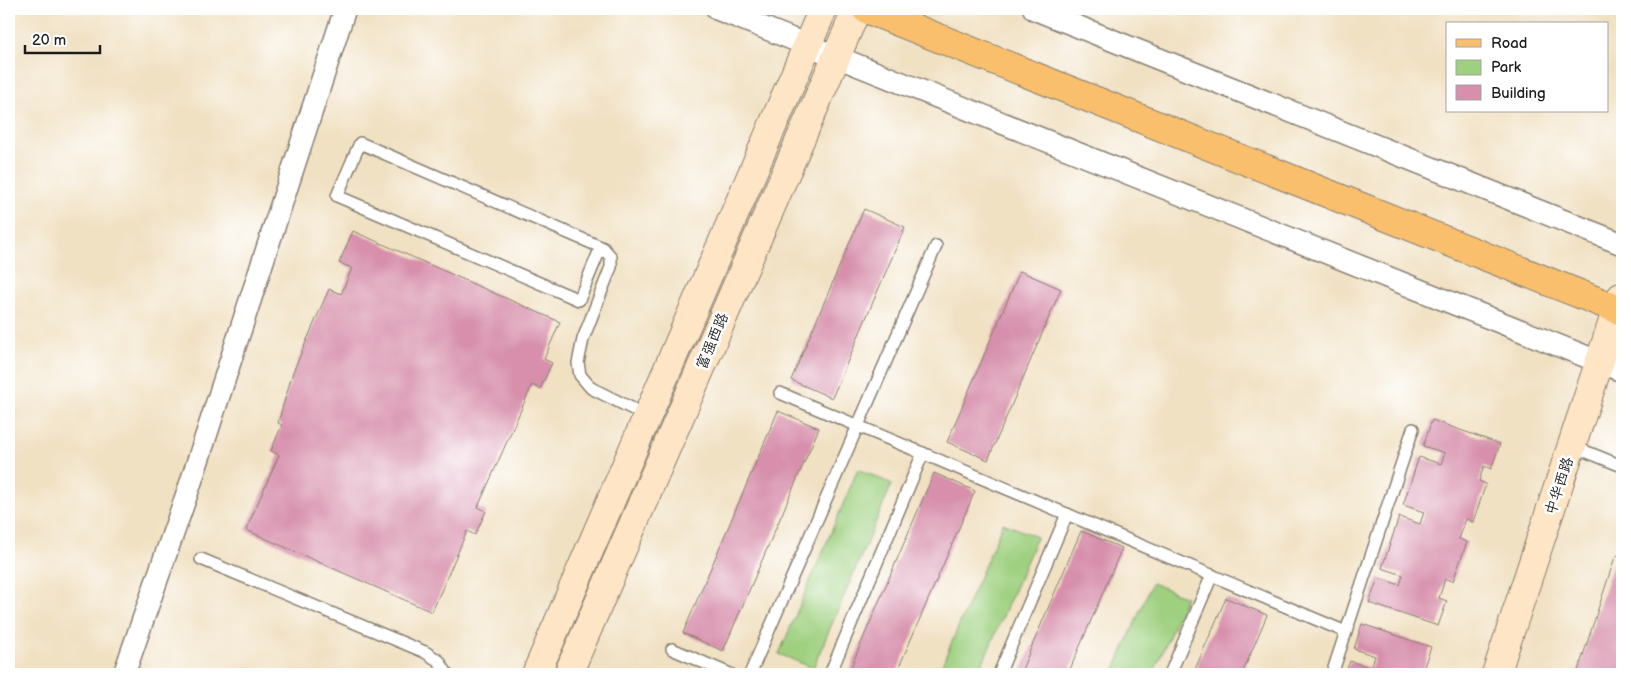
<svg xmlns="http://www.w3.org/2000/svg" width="1631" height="683" font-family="'Balsamiq Sans','LXGW WenKai TC',sans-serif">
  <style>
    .green { fill: #9ed07f; stroke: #5d764e }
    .building { fill: #d78fab }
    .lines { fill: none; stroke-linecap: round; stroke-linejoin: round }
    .lane-casing { stroke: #867e70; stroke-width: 14 }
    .street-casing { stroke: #867e70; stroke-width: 24 }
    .secondary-casing { stroke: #867e70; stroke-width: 30 }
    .primary-casing { stroke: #867e70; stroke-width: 30 }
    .lane { stroke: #fff; stroke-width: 11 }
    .street { stroke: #fff; stroke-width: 21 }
    .secondary { stroke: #fde5c5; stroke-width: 28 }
    .primary { stroke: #f9bf6d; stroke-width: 28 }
    .labels { text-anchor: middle; stroke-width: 5; stroke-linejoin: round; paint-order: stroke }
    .street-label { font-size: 15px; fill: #1c1c1c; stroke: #fff }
  </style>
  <rect width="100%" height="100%" fill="#fff"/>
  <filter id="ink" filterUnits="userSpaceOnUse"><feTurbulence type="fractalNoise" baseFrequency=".02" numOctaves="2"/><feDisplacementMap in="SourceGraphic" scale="10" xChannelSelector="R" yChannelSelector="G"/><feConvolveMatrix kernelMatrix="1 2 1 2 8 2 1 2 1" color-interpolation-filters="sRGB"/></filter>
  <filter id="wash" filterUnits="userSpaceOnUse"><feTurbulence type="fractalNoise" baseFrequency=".0096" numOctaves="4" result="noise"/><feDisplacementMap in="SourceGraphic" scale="20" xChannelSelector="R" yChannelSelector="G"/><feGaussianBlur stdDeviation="1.12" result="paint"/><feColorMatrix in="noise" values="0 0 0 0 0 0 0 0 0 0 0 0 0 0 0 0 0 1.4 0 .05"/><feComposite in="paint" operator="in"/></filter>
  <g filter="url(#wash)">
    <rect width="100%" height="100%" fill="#f1e1c3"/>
    <g class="green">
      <path d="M 858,469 L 892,484 L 813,668 L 779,654 Z"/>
      <path d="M 1003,523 L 1037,537 L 978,674 L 938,674 Z"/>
      <path d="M 1152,583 L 1186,597 L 1153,674 L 1113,674 Z"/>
    </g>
    <g id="blocks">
      <g class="building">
        <path d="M 864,209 L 905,227 L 832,398 L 791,380 Z"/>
        <path d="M 353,231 L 560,322 L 544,359 L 552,363 L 540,389 L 532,385 L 478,507 L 486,511 L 475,535 L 467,531 L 432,612 L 246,530 L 279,455 L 271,451 L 282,425 L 278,423 L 293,372 L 329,289 L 341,294 L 352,268 L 339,263 Z"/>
        <path d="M 1020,271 L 1061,289 L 988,460 L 947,442 Z"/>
        <path d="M 778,411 L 819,428 L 723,651 L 683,633 Z"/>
        <path d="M 1432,420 L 1500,444 L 1491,469 L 1484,466 L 1479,481 L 1486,484 L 1473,522 L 1466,519 L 1459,539 L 1467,542 L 1453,581 L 1445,579 L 1439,598 L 1447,601 L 1438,626 L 1369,603 L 1378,578 L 1400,585 L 1403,575 L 1382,568 L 1399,517 L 1420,524 L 1424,512 L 1403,505 L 1419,457 L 1441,464 L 1445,453 L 1423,446 Z"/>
        <path d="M 934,473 L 975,491 L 896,674 L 848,674 Z"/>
        <path d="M 1081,531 L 1122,548 L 1068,674 L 1020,674 Z"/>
        <path d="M 1622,553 L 1622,674 L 1577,674 L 1615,557 Z"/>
        <path d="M 1226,598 L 1267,615 L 1242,674 L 1193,674 Z"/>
        <path d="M 1362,624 L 1431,647 L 1422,672 L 1414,670 L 1413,674 L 1345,674 L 1350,661 L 1371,668 L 1375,656 L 1354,649 Z"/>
      </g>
    </g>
  </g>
  <g filter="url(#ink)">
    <use href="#blocks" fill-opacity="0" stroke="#867e70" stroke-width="1"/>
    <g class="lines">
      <g class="lane-casing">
        <g id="lane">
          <path d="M 601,247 L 579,300 L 337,196 L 360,143 L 603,248 L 611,257 L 611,267 L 583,339 L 578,363 L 580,375 L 591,388 L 647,416"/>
          <path d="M 780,393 L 1346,632"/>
          <path d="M 1572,446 L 1622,466"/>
          <path d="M 201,559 L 425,652 L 439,661 L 447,674"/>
          <path d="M 672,649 L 730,674"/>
          <path d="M 750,674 L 936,246"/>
          <path d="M 830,674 L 923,453"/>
          <path d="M 999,674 L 1067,514"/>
          <path d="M 1170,674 L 1212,575"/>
          <path d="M 1332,674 L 1413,429"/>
        </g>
      </g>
      <g class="street-casing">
        <g id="street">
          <path d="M 717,9 L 1622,371"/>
          <path d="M 1034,9 L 1622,244"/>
          <path d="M 124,674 L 190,485 L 345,9"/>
        </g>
      </g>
      <g class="secondary-casing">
        <g id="secondary">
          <path d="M 536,674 L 823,9"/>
          <path d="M 568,674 L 857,9"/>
          <path d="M 1496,674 L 1621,297"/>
        </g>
      </g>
      <g class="primary-casing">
        <path id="primary" d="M 866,9 L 1622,311"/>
      </g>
      <use href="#lane" class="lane"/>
      <use href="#street" class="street"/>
      <use href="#secondary" class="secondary"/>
      <use href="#primary" class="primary"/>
    </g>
  </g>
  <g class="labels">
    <g class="street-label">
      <text transform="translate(712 341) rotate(-67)" y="5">富强西路</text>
      <text transform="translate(1559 486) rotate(-72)" y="5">中华西路</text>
    </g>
  </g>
  <rect width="1631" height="683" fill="none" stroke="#fff" stroke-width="30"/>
  <rect x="1446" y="22" width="162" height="90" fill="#ffffff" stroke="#a4a4a4"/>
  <rect x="1456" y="39" width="25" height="8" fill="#f9bf6d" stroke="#a4a4a4"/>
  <text x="1491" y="48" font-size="15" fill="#1c1c1c">Road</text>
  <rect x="1456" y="60" width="25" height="15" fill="#9ed07f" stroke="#a4a4a4"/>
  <text x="1491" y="72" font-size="15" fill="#1c1c1c">Park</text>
  <rect x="1456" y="85" width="25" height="15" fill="#d78fab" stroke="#a4a4a4"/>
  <text x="1491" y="98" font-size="15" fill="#1c1c1c">Building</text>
  <path d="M25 45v8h75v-8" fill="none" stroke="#1c1c1c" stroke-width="2.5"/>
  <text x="32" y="45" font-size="15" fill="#1c1c1c" stroke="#ffffff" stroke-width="4" paint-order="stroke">20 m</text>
</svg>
